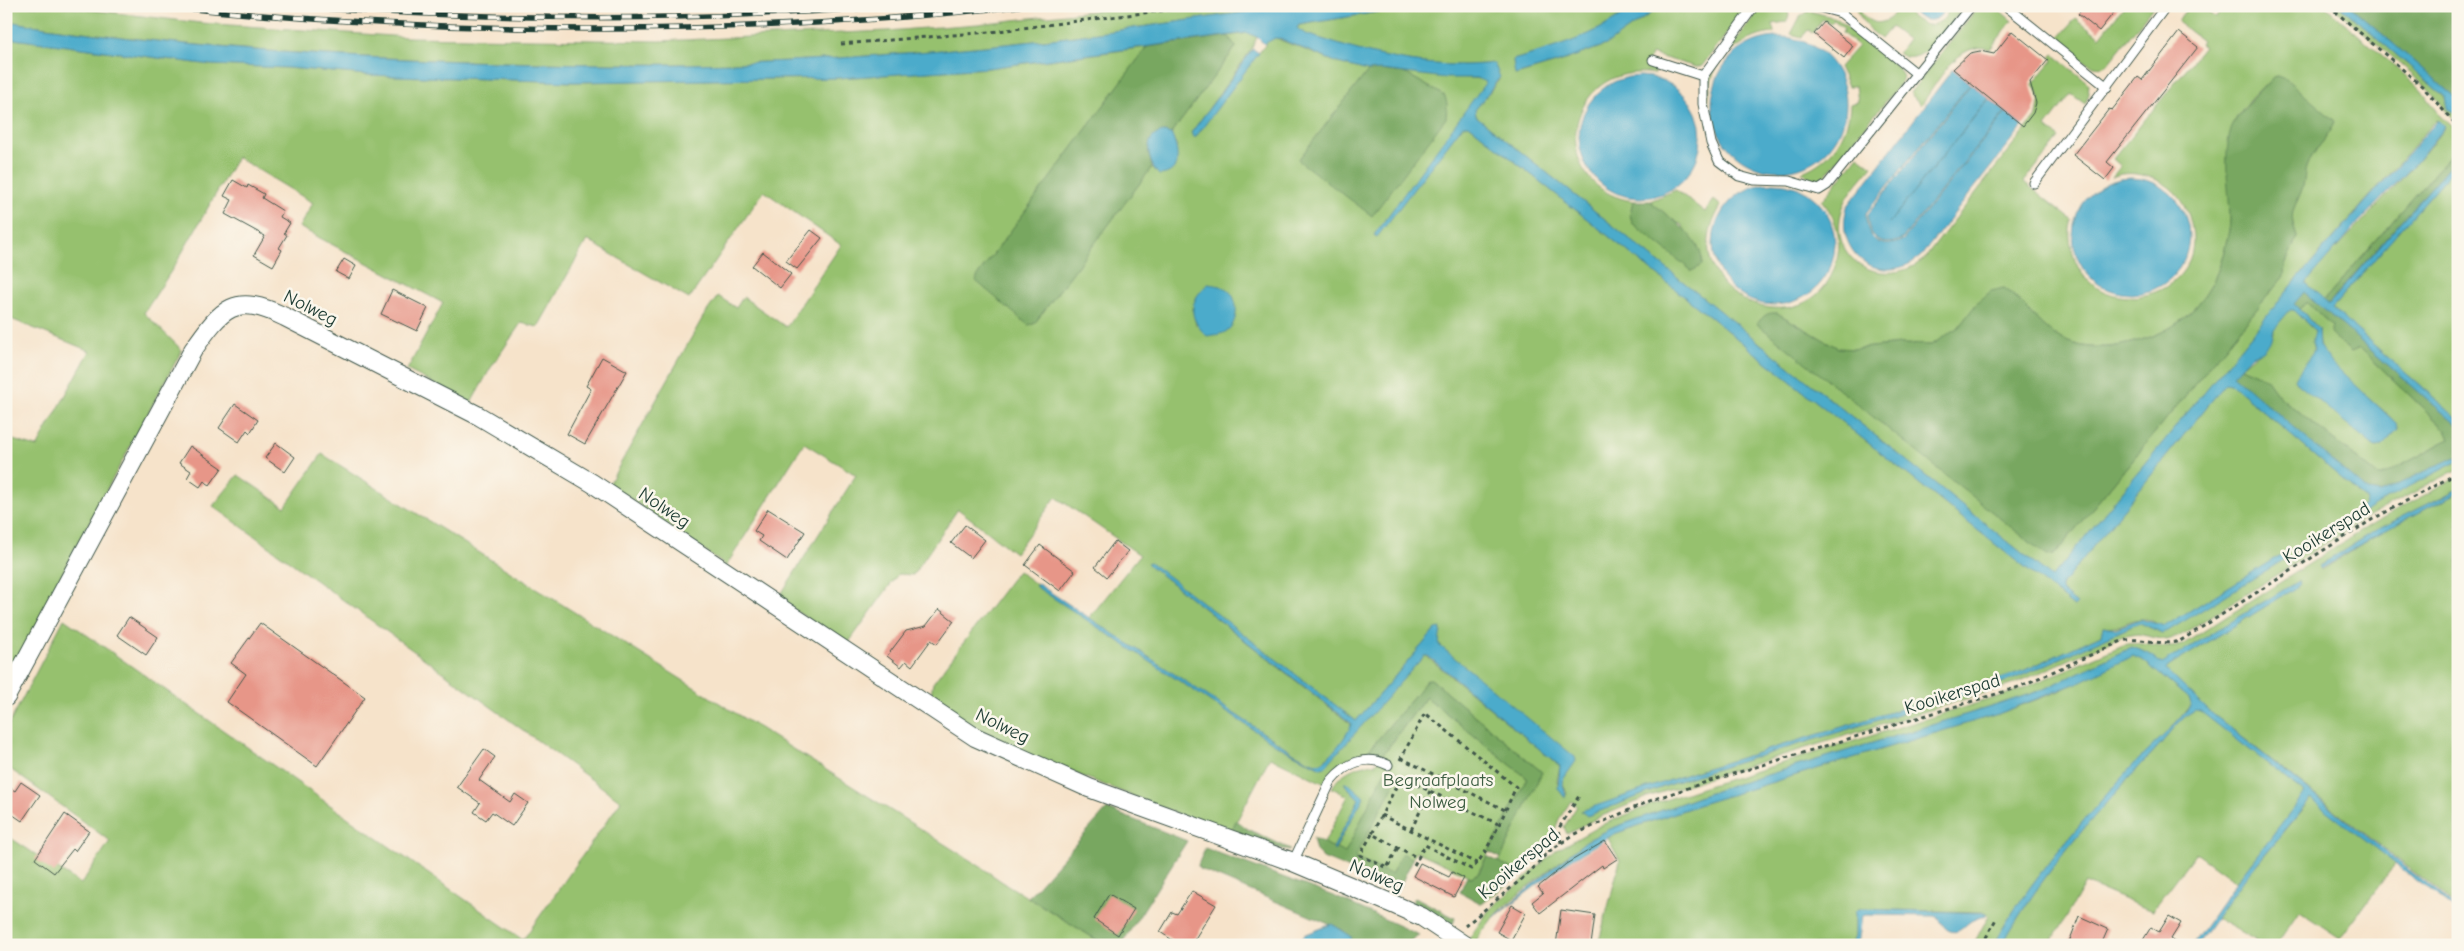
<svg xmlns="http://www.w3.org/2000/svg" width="2464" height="951" font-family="'Comic Neue',sans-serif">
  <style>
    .green { fill: #96c16e; stroke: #5a7f51; fill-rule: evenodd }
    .forest { fill: #78a761; stroke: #4c724a }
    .water { fill: #4cabcb; stroke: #367480 }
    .building { fill: #e79688 }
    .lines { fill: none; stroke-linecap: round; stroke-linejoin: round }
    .lane-casing { stroke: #3f564a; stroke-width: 11 }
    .street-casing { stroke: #3f564a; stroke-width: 20 }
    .path { stroke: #3f564a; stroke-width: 3; stroke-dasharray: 4 4; stroke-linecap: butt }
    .lane { stroke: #fff; stroke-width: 9 }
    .street { stroke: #fff; stroke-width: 18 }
    .rail-casing { stroke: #1f3d34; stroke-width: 5.5 }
    .rail { stroke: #fbf7ec; stroke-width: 4; stroke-dasharray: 11; stroke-linecap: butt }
    .labels { text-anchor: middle; stroke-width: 5; stroke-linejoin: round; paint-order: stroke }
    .street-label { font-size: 19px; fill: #1f3d34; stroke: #fbf7ec }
    .park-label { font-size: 19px; fill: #3d5e42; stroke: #fbf7ec }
  </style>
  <rect width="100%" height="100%" fill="#fbf7ec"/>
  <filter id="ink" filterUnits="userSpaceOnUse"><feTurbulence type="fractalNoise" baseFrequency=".02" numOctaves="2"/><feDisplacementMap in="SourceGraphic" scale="10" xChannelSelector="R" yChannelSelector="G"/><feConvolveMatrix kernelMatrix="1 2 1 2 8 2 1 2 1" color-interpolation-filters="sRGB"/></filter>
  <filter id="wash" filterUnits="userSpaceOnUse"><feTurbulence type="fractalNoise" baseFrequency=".0096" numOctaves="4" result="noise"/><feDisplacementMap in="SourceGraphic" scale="20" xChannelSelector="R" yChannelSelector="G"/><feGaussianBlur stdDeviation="1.12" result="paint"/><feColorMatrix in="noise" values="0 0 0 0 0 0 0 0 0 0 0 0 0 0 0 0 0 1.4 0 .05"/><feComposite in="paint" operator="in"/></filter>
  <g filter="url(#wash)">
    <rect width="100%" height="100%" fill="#f6e3ca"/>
    <g class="green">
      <path d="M 6,6 L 57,6 L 201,23 L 407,37 L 659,41 L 887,31 L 978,24 L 1136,6 L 1288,6 C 1207,17 1126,30 1044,40 C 972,48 898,54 825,59 C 718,66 610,65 502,62 C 336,58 170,47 6,21 Z"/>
      <path d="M 1414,6 L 1635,6 C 1594,37 1561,46 1513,60 L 1516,75 L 1556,63 L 1606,45 L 1661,6 L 1748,6 L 1702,66 L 1696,67 L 1651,54 L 1648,64 L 1656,67 L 1655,74 C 1564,59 1544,188 1633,201 L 1630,214 L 1632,223 L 1703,260 L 1682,225 L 1671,219 L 1650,201 L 1676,190 L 1705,212 L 1714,200 L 1721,206 C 1665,298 1815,354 1837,259 C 1842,238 1836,217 1822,201 L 1858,156 L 1872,166 C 1861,180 1845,195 1841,214 C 1829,264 1887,290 1924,259 L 2037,115 L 2040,98 L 2033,84 L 2053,60 L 2050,57 L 2053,54 L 2088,83 L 2089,94 L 2085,104 L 2071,94 L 2046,127 L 2059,138 L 2024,182 L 2072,220 C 2068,233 2070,242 2073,254 C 2093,326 2205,300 2192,229 C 2189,212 2184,199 2169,187 C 2154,176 2130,169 2112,177 L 2121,166 L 2113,159 L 2204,47 L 2200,44 L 2202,41 L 2178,22 L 2188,6 L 2199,6 L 2216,18 L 2223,6 L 2325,6 L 2421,89 L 2437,111 L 2458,131 L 2458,154 L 2453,152 L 2324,300 L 2308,285 L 2307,280 C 2353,229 2404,182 2445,127 L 2437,119 L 2294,283 L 2052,577 L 1476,116 L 1475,110 L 1499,80 L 1494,63 C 1437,70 1379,59 1325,40 C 1317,37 1304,35 1297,29 L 1299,25 ZM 2278,76 L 2335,121 C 2330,138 2312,150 2306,167 C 2304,173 2305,180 2303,186 C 2295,211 2287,209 2297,237 L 2285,265 L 2284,276 L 2054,555 L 2047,555 L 1758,324 L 1777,313 L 1838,348 L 1852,349 L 1901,344 L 1931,345 L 1958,328 L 1977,303 L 1991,292 L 2004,288 C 2025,302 2037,326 2060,338 C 2085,352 2116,348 2141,340 C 2187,327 2215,293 2225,247 C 2227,239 2230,230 2230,221 C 2231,188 2224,156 2234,123 C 2238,110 2263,88 2273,77 Z"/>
      <path d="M 1762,6 L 1787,6 L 1789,16 L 1786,22 L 1773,24 L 1774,33 C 1748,35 1721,54 1712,78 C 1709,86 1709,97 1707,106 L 1709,79 L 1713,71 Z"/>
      <path d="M 1897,6 L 1907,6 L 1911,17 L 1926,25 C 1938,25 1948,19 1949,6 L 1964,6 C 1952,21 1922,73 1898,53 L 1908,40 L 1891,27 L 1881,39 L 1867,27 L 1856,10 L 1860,9 C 1868,29 1892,26 1897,6 Z"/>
      <path d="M 1983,6 L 1997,8 L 2012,21 L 1990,49 C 1958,39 1937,84 1921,105 L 1910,93 L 1975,11 Z"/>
      <path d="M 2124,6 L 2154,6 L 2107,65 C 2090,73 2070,50 2057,40 L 2076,18 L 2100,37 Z"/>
      <path d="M 2333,6 L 2340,6 L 2445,97 L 2447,107 L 2458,112 L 2458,124 L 2425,85 Z"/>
      <path d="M 1809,11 L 1836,18 L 1898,67 L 1903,77 L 1901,83 L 1818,184 L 1802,172 C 1831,161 1849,135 1850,104 L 1858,102 L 1856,86 L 1848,86 L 1839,67 L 1858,46 L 1842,33 L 1844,29 L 1834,20 L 1830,24 L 1823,19 L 1812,33 L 1808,30 L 1802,37 L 1791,34 L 1800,17 Z"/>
      <path d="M 1248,33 L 1257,37 L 1251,50 L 1191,133 L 1195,137 L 1268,41 L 1275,38 L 1338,63 L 1368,71 L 1298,160 L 1445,96 L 1405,73 L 1483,79 L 1486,82 L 1484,87 L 1374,235 L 1376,237 L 1463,125 L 1469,125 L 2074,607 L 2077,604 L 2061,591 L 2061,586 L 2226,383 L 2231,384 L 2367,500 L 2364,506 L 2304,541 L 2458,461 L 2458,469 L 2371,515 L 2178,637 L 2166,640 L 2138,634 L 2120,637 L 2014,684 L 1650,796 L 1597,818 L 1567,834 L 1564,827 L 1577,806 L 1571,801 L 1559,819 L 1550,843 L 1521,873 L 1499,862 L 1542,772 L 1431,679 L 1427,680 L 1365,755 L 1346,764 L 1325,784 L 1270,757 L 1230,834 L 1010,748 L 930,700 L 933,683 L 1018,571 L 1036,584 L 1037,587 L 1278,746 L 1321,768 L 1425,655 L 1560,766 L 1557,781 L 1561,793 L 1567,794 L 1562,781 L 1576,760 L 1439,645 L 1438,638 L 1442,631 L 1436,629 L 1356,721 L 1148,562 L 1150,566 L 1352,725 C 1350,733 1326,764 1317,763 C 1309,762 1301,756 1294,753 L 1089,618 L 1140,555 L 1056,497 L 1015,553 L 958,509 L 913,575 L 898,574 L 847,645 L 778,599 L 856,475 L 804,443 L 726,566 L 609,484 L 703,317 L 718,296 L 736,308 L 743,297 L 786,327 L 841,245 L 764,191 L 689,299 L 587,240 L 538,327 L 521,323 L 490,369 L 471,403 L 407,370 L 443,303 L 299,227 L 313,203 L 237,157 L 175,265 L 144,313 L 182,350 L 69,560 L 19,661 L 9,670 L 6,669 L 6,438 L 37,447 L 90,351 L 6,317 L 6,38 L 211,65 L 288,68 L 368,75 L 574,82 L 838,78 L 988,68 L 1147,47 L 978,275 L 1034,324 L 1152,167 L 1160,175 L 1177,146 L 1171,134 L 1236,47 L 1228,36 ZM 1192,307 L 1224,333 L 1196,325 ZM 2282,555 L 2285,559 L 2161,632 L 2139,623 L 2014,679 L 1684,779 L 1587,816 L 1586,810 L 1691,773 L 1979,686 L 2025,670 L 2101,635 L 2103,627 C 2119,631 2129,617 2146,619 C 2153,620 2158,626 2165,626 Z"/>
      <path d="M 2458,164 L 2458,419 L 2332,308 Z"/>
      <path d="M 2307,302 L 2332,326 L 2331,333 L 2351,352 L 2360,348 L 2446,430 L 2450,439 L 2380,477 L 2279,396 L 2265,378 L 2241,367 C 2251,356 2266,350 2273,336 C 2275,332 2273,332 2274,328 C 2277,321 2285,315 2290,309 L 2293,310 L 2315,331 L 2313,354 L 2375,447 L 2382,446 L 2398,429 L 2398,426 C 2382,404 2325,368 2319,344 C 2318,340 2319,334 2318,329 L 2299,309 Z"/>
      <path d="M 322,454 L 981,867 L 1001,881 L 1105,945 L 6,945 L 6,835 L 81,884 L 110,841 L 6,766 L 6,730 L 64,619 L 523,940 L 621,801 L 213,506 L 238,475 L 285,507 Z"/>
      <path d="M 2458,477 L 2458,489 L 2380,528 L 2319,566 L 2321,570 L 2382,532 L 2458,492 L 2456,905 L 2209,711 L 2166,670 L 2168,667 L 2292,590 L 2299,584 L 2298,581 L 2162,665 L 2148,653 L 2132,647 L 2042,690 L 1994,706 L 1718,790 L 1610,829 L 1586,841 L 1513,899 L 1495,915 L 1476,940 L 1482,945 L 1476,945 L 1468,940 L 1489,910 L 1557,850 L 1601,825 L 1653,804 L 1701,788 L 2017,691 L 2123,645 C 2145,639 2159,652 2182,645 L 2375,522 Z"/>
      <path d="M 2133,656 L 2144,661 L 2190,700 L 2191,703 C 2178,725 2144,753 2126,773 C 2078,826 2028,882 1993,945 L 1973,945 L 1989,915 L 1985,912 L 1858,909 L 1855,912 L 1855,936 L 1852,945 L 1598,945 L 1620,861 L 1608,838 L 1614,834 L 1704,803 L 1998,714 L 2057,692 Z"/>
      <path d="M 1426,697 L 1527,778 L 1478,873 L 1471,877 L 1416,851 L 1397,888 L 1330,860 L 1363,797 L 1345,785 L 1359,799 L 1333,848 L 1324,843 L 1348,796 L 1332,788 C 1340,772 1359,764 1376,764 Z"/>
      <path d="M 2195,710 L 2200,710 L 2305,793 L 2236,882 L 2196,853 L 2152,911 L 2085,883 L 2050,945 L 2002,945 C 2042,872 2101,807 2157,748 C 2168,736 2181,717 2195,710 Z"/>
      <path d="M 2312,799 L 2396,863 L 2340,938 L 2299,911 L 2276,945 L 2264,945 L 2216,918 L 2240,884 Z"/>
    </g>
    <g class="forest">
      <path d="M 2350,6 L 2458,6 L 2458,100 Z"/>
      <path d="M 1228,36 L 1236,47 L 1171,134 L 1164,132 L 1148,151 L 1152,167 L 1034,324 L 1028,325 L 976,281 L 978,275 L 1147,47 Z"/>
      <path d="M 1381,70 L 1405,73 L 1445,96 L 1447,104 L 1446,118 L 1372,216 L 1298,160 L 1368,71 Z"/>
      <path d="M 2278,76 L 2286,79 L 2335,121 C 2330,138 2312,150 2306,167 C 2304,173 2305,180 2303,186 C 2295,211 2287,209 2297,237 L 2285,265 L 2284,276 L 2054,555 L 2047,556 L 1757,324 C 1763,316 1767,312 1777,313 L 1838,348 L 1852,349 L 1901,344 L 1931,345 L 1958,328 L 1977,303 L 1991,291 L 2004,288 C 2025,302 2037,326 2060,338 C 2085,352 2116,348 2141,340 C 2187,327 2215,293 2225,247 C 2227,239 2230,229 2230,221 C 2230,192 2222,158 2231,130 C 2236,113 2261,91 2273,77 Z"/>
      <path d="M 2453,152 L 2458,157 L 2328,304 L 2324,300 Z"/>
      <path d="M 1633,201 L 1650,201 C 1667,216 1705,239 1702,265 L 1692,271 L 1632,223 L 1630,214 Z"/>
      <path d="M 2304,292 L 2458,426 L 2458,459 L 2453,458 L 2380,493 L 2367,491 L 2235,378 L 2233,375 L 2241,367 L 2266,378 L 2279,396 L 2380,477 L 2450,439 L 2446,430 L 2360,348 L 2351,352 L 2330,333 L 2332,326 L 2307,302 L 2299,309 L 2294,306 L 2294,302 Z"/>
      <path d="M 1431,679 L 1542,772 L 1501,858 L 1489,852 L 1527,778 L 1426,697 L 1381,757 L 1365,755 L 1427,680 Z"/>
      <path d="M 1389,768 L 1400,773 L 1355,858 L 1391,874 L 1402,853 L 1413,859 L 1400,886 L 1396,888 L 1323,858 L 1316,851 L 1313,838 L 1345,853 L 1386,769 Z"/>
      <path d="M 1107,809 L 1187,841 L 1121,945 L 1105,945 L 1028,897 Z"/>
      <path d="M 1236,820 L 1248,829 L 1290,849 L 1289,851 L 1230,834 Z"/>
      <path d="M 1205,848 L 1336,897 L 1419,935 L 1404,945 L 1352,945 L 1353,941 L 1343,930 L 1199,869 L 1198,865 Z"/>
      <path d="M 1487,856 L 1521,873 L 1482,904 L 1460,892 L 1467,876 L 1471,877 L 1479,873 Z"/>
      <path d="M 1415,897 L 1455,918 L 1453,924 L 1411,905 Z"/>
    </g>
    <g class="water">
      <path d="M 1288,6 L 1414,6 L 1299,25 L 1297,28 C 1304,35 1316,37 1325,40 C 1379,58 1437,70 1494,63 L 1500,77 L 1475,110 L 1476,116 L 2052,577 L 2294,283 L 2439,119 L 2445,126 L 2414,165 L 2358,223 L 2306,283 L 2329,304 L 2458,157 L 2458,164 L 2332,308 L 2458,419 L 2458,426 L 2304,292 L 2294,304 L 2318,329 L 2319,346 L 2331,362 L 2396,423 L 2398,429 L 2382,446 L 2375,447 L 2298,384 L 2295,379 L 2297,375 L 2314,351 L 2312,343 L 2315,331 L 2293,310 L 2290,310 L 2274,329 L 2272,340 L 2262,351 L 2252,355 L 2233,375 L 2367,491 L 2380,493 L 2453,458 L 2456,457 L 2458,461 L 2386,499 L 2306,547 L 2304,541 L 2364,506 L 2367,500 L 2231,384 L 2226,383 L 2061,586 L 2061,591 L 2077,604 L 2074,607 L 1469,125 L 1463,125 L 1377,237 L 1374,235 L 1486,82 L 1476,78 L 1446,78 L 1381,70 L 1368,71 L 1338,63 L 1280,39 L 1275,38 L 1264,44 L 1257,37 L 1247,33 L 988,68 L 838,78 L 574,82 L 368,75 L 288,68 L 211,65 L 6,38 L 6,21 C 168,47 332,58 496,62 C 605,65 716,66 825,59 C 898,54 972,48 1044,40 C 1126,30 1207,17 1288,6 Z"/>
      <path d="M 1635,6 L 1661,6 L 1606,45 L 1556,63 L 1515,75 L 1513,60 C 1560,46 1594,37 1635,6 Z"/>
      <path d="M 1911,6 L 1945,6 C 1941,26 1916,24 1911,6 Z"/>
      <path d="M 2340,6 L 2350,6 L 2458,100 L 2458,112 L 2454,113 L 2447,108 L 2445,97 Z"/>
      <circle cx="1779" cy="104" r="67"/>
      <path d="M 1253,49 L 1259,53 L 1195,138 L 1191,133 Z"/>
      <path d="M 1953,69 L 1970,84 L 1866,213 C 1865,237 1879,252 1903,240 L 2006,112 L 2023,126 L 1921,256 C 1882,289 1833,255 1847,207 Z"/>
      <circle cx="1640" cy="137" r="61"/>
      <path d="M 1971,84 L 1989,98 L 1889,223 L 1989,99 L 2005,112 L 1902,239 C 1880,250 1866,236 1868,214 Z"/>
      <path d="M 1164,132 L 1171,134 C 1179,149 1183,174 1159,175 C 1148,163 1141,135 1164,132 Z"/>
      <circle cx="2131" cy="236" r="58"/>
      <circle cx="1774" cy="244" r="61"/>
      <path d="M 1208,284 C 1216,285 1225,286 1230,292 C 1240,303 1238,327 1223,333 C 1218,335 1212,335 1207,336 C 1188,319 1188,301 1208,284 Z"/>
      <path d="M 2458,489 L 2458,492 L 2382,532 L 2320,569 L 2319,566 L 2380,528 Z"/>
      <path d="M 2282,554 L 2285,559 L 2168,631 L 2163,633 L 2139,623 L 2014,679 L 1684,779 L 1587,816 L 1581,811 L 1691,773 L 1996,680 L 2025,670 L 2101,635 L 2103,627 L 2114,629 L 2140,619 L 2165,626 Z"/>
      <path d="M 1150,562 L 1356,721 L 1436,629 L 1441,628 L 1439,645 L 1575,757 L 1576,761 L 1562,781 L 1566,796 L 1564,797 L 1558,788 L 1560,766 L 1428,656 L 1424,656 L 1325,767 L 1321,768 L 1278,746 L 1035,586 L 1038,584 L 1294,753 C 1301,756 1312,764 1320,763 C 1328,761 1352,730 1351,723 L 1150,566 L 1147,563 Z"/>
      <path d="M 2298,581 L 2299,584 L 2292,590 L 2168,667 L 2166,670 L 2209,711 L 2453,905 L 2458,903 L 2458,912 L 2311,799 L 2240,884 L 2197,945 L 2192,945 L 2239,878 L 2305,793 L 2200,711 L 2195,710 C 2181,717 2168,736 2157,748 C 2101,807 2042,872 2002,945 L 1993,945 C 2028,882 2078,826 2126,773 C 2144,752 2178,725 2191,704 L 2190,700 L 2144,661 L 2133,656 L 2082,681 L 1998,714 L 1704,803 L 1614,834 L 1567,862 L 1493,918 L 1586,841 L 1610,829 L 1718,790 L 1994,706 L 2042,690 L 2132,647 L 2148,653 L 2162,664 Z"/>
      <path d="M 1344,783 L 1348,783 L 1364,797 L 1334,850 L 1333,848 L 1359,799 Z"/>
      <path d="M 1858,909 L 1987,913 L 1985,916 C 1981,917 1977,918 1973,920 C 1964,924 1960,936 1948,930 C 1941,926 1942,918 1934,916 L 1866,915 L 1862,916 L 1858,945 L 1852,945 L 1855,936 L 1855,912 Z"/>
      <path d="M 1332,924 L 1351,936 L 1352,945 L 1302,945 L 1301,941 L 1304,935 Z"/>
    </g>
    <g id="blocks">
      <g class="building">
        <path d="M 2085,6 L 2119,6 L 2099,31 L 2078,14 Z"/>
        <path d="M 1824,22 L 1853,46 L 1844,58 L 1814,34 Z"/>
        <path d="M 2012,31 L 2048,60 L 2030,82 L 2036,103 L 2033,113 L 2023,126 L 1953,69 L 1970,53 L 1980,51 L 1994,54 Z"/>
        <path d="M 2179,32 L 2198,47 L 2107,162 L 2114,168 L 2105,180 L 2073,155 L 2109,109 L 2112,110 L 2138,77 L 2142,80 Z"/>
        <path d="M 233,180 L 247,188 L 248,185 L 264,194 L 262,198 L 283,211 L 280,217 L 290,223 L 284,233 L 287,235 L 279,248 L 282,250 L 273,266 L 254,255 L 265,236 L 225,214 L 232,200 L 224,196 Z"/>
        <path d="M 811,230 L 822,238 L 797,269 L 786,261 Z"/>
        <path d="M 763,252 L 791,274 L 780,288 L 752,266 Z"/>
        <path d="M 344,259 L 356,266 L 349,279 L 336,272 Z"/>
        <path d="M 392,290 L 428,308 L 417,331 L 381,314 Z"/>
        <path d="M 602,357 L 627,371 L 585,444 L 567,434 L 591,389 L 586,386 Z"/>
        <path d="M 235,404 L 258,420 L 250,433 L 247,430 L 239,442 L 219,428 Z"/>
        <path d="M 276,443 L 295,457 L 285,472 L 265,458 Z"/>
        <path d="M 190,446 L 222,468 L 210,485 L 204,481 L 200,487 L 187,478 L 191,471 L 179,463 Z"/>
        <path d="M 768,509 L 805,532 L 787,560 L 759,541 L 762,536 L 754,531 Z"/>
        <path d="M 965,525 L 985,540 L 971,558 L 951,543 Z"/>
        <path d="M 1115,541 L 1128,551 L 1107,577 L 1095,567 Z"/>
        <path d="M 1040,545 L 1075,571 L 1060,591 L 1025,565 Z"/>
        <path d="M 939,609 L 954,621 L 937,644 L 931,640 L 912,666 L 906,661 L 901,667 L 887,656 L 906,631 L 926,626 Z"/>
        <path d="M 129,617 L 158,637 L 146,655 L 117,635 Z"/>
        <path d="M 260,623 L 365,697 L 317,766 L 227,702 L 246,674 L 231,663 Z"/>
        <path d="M 484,749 L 495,757 L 479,780 L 510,802 L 515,794 L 528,803 L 512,826 L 492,812 L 486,820 L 474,812 L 480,803 L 457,787 Z"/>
        <path d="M 21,782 L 40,795 L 22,821 L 6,810 L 6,785 L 15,791 Z"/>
        <path d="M 65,814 L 89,831 L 75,851 L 73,849 L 54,873 L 35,859 Z"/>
        <path d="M 1605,841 L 1617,859 L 1603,868 L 1602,865 L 1540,913 L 1532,902 L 1543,893 L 1538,887 L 1566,864 Z"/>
        <path d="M 1420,863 L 1449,877 L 1452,872 L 1464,878 L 1454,897 L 1413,876 Z"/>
        <path d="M 1192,891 L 1216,905 L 1191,945 L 1180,945 L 1160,932 L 1172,912 L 1177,914 Z"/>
        <path d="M 1109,894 L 1134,909 L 1118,935 L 1094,919 Z"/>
        <path d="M 1512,905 L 1526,913 L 1511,940 L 1497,932 Z"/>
        <path d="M 1561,910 L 1595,915 L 1591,945 L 1556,945 Z"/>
        <path d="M 2079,916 L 2108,929 L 2101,945 L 2068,945 Z"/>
        <path d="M 2169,916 L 2181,923 L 2171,939 L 2180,945 L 2140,945 L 2151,927 L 2159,932 Z"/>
      </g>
    </g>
  </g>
  <g filter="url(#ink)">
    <use href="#blocks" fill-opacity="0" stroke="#3f564a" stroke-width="1"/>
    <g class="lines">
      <g class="lane-casing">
        <g id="lane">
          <path d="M 1754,6 L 1703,76 L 1703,104 L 1711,143 L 1719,161 L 1739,176 L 1754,180 L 1789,181 L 1819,190 L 1827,185 L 1971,6"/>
          <path d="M 1815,6 L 1841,13"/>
          <path d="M 1844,6 L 1841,13 L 1917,74"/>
          <path d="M 2006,6 L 2107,87"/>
          <path d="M 1653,60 L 1703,76"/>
          <path d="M 2034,183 L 2166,6"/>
          <path d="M 1293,862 L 1331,781 C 1346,763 1366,754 1388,765"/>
        </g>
      </g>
      <g class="street-casing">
        <path id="street" d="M 6,697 L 193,350 C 223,307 234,293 285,317 L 479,416 L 592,483 L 975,737 L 1089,788 L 1293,862 L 1395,905 L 1422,917 L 1464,945"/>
      </g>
      <g class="path">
        <path d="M 2329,6 L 2423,87 L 2458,127"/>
        <path d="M 841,44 L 990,32 L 1199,6"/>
        <path d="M 1401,758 L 1505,810"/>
        <path d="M 1400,760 L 1425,713 L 1516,787 C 1507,806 1486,859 1471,869 L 1425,845 L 1418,858 L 1372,834 L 1401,777 L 1498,824"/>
        <path d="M 1381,815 L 1478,864"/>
        <path d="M 1411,830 L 1430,791"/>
        <path d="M 1372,834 L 1360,855 L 1387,868 L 1398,847"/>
        <path d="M 1561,843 L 1559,828 L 1579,796"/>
        <path d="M 1414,865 L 1418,858"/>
        <path d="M 1465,926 L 1529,873 L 1548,852 L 1573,835 L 1652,800 L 1700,784 L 2016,688 L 2122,641 C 2142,636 2160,647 2180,641 L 2373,519 L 2458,473"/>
        <path d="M 1982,945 L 1996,919"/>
      </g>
      <use href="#lane" class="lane"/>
      <use href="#street" class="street"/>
      <g class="rail-casing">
        <g id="rail">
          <path d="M 163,6 C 447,35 736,38 1019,6"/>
          <path d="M 292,6 C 492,21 693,22 893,6"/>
        </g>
      </g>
      <use href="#rail" class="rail"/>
    </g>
  </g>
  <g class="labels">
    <g class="street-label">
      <text transform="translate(311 307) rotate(27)" y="7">Nolweg</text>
      <text transform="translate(665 507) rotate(34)" y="7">Nolweg</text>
      <text transform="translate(2326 532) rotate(-32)" y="7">Kooikerspad</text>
      <text transform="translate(1952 693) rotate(-17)" y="7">Kooikerspad</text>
      <text transform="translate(1003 725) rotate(26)" y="7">Nolweg</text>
      <text transform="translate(1518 863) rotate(-40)" y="7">Kooikerspad</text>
      <text transform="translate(1377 875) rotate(23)" y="7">Nolweg</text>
    </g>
    <g class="park-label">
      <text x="1438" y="786">Begraafplaats<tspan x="1438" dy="22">Nolweg</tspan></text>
    </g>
  </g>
  <rect width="2464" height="951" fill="none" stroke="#fbf7ec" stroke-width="25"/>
</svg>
